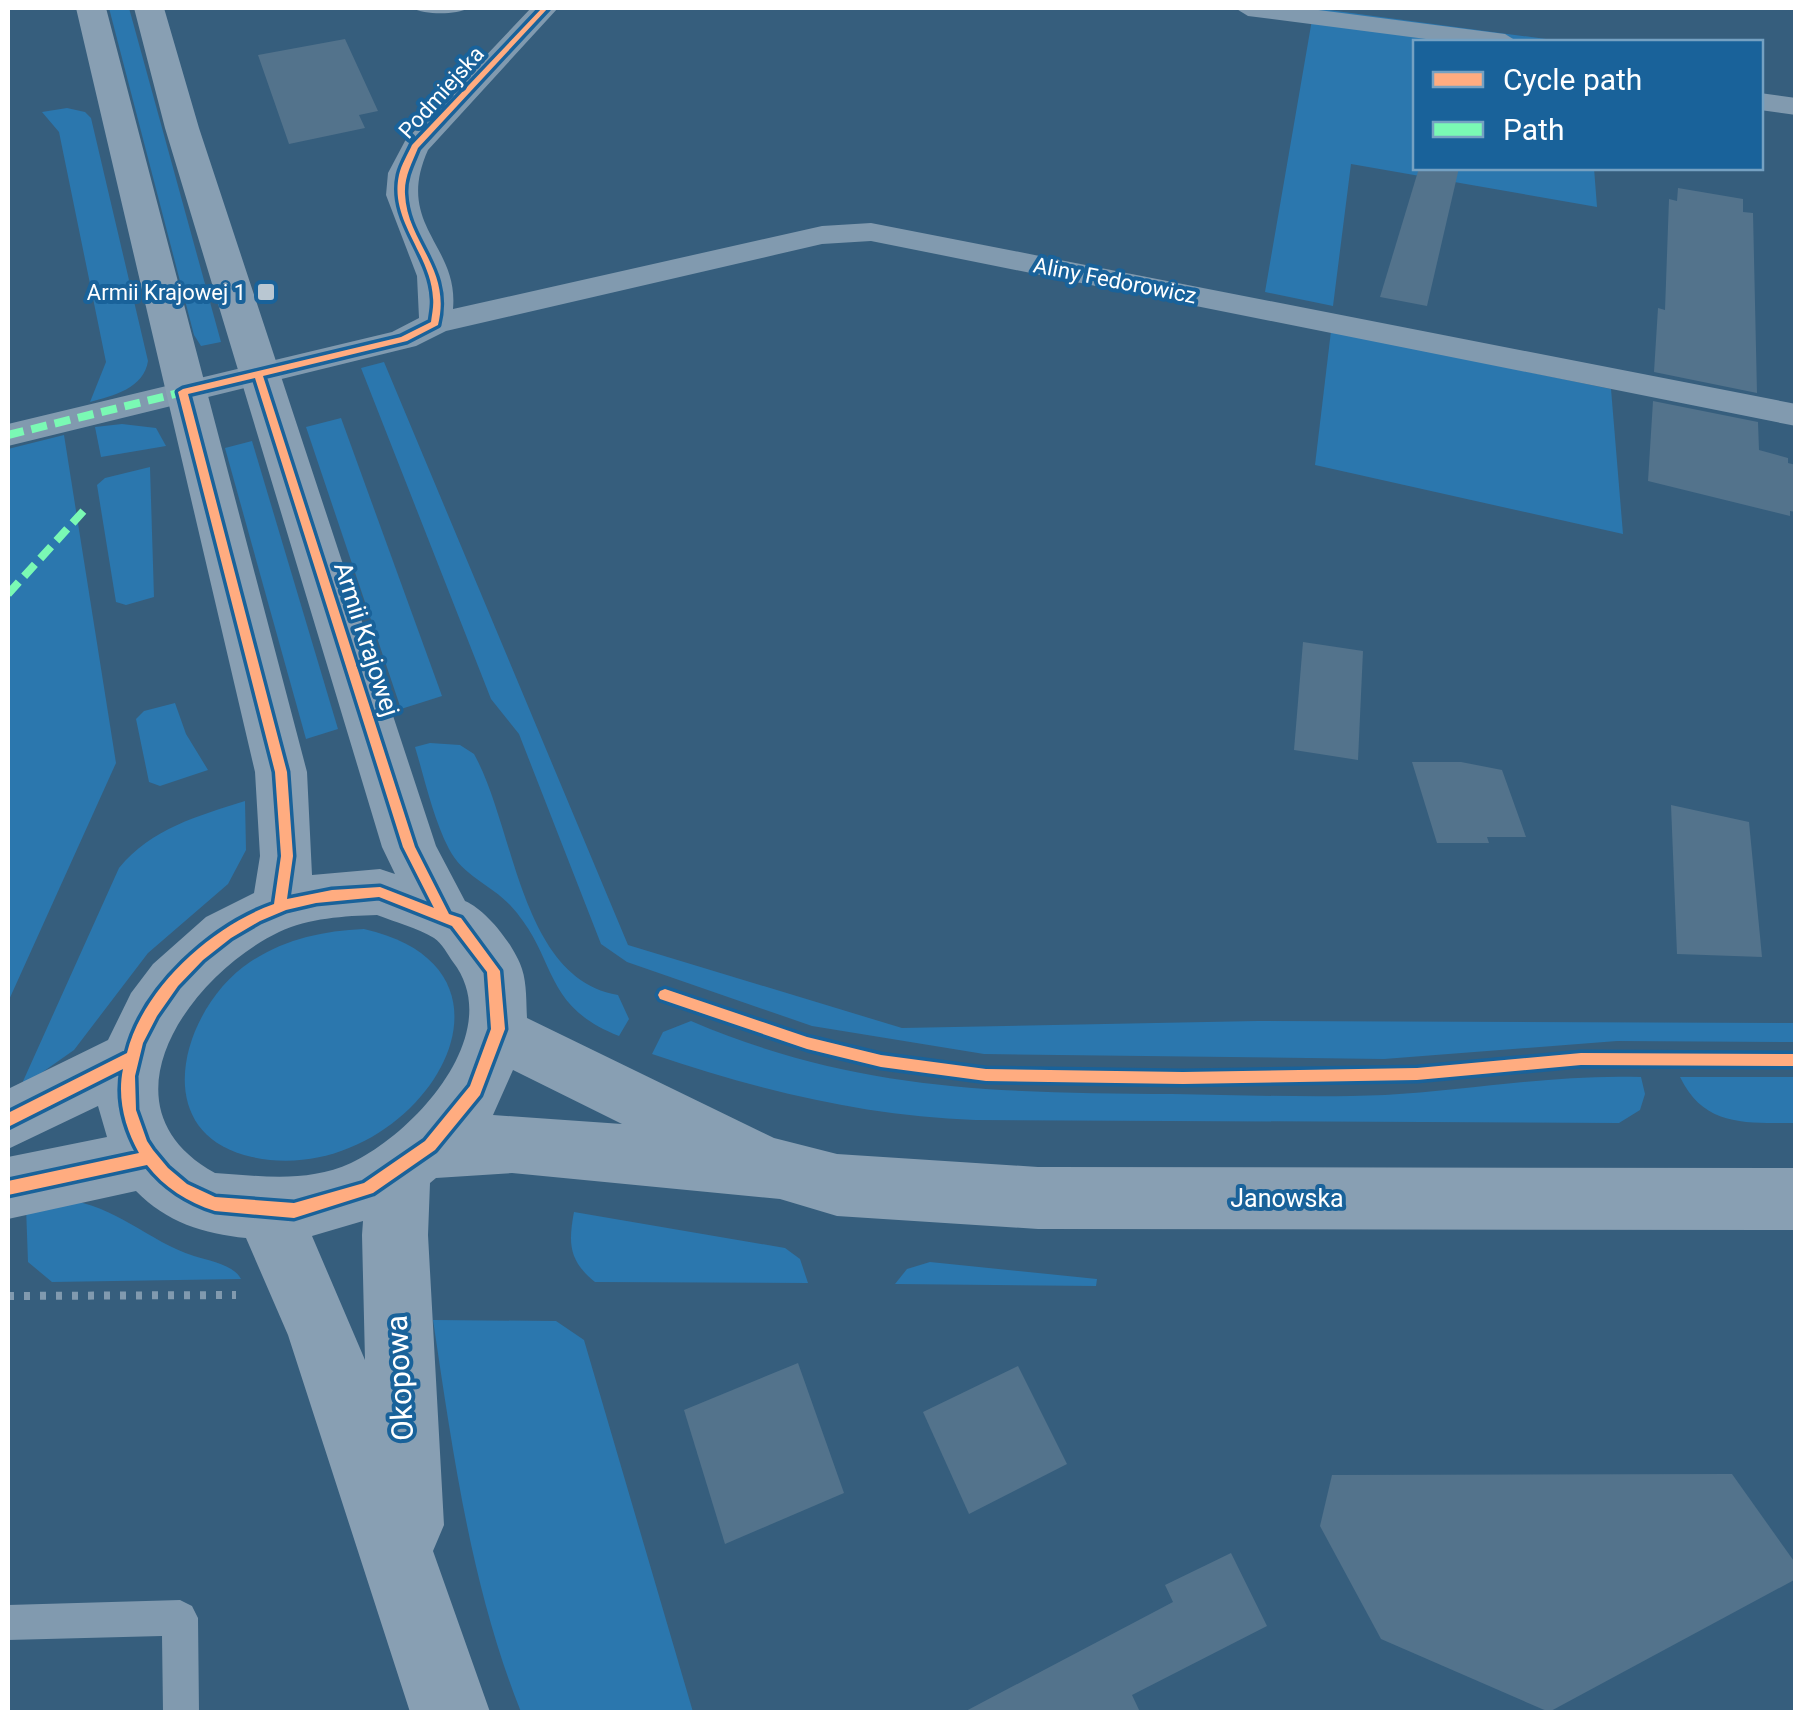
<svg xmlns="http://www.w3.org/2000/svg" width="1803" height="1720" font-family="Roboto,sans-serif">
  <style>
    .green { fill: #2b77ae }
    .building { fill: #53738c }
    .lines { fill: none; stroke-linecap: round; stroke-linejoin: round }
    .path { stroke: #819aaf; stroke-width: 8; stroke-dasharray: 6 10; stroke-linecap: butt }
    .lane { fill: #819aaf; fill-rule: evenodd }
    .street { fill: #819aaf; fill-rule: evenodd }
    .secondary { fill: #889fb3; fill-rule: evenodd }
    .quiet { stroke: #7af9b4; stroke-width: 8; stroke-dasharray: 16 8; stroke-linecap: butt }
    .cycleway-casing { stroke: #19629a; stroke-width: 7 }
    .cycleway { fill: #ffac80; fill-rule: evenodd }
    .poi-dot { fill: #b9c7d2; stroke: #19629a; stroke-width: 4 }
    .labels { text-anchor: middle; stroke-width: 8; stroke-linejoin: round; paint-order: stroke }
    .far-street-label { font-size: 22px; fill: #fff; stroke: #19629a }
    .far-poi-label { font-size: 22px; fill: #fff; stroke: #19629a; text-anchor: end }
    .street-label { font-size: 25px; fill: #fff; stroke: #19629a }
    .near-street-label { font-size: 30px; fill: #fff; stroke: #19629a }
  </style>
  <rect width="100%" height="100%" fill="#365e7d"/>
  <g class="green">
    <path d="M 109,8 L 129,8 L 221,342 L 201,346 L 194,335 Z"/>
    <path d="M 1314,8 L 1568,42 L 1416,42 L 1416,168 L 1594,168 L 1597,207 L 1351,164 L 1333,306 L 1265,292 Z"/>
    <path d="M 67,108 L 85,112 L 91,118 L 148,361 C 144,388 113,396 90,402 L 106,362 L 59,132 L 42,112 Z"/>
    <path d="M 1331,331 L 1611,389 L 1623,534 L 1315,465 Z"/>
    <path d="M 384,362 L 628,945 L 902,1028 L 1257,1021 L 1795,1023 L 1795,1042 L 1617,1041 L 1384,1059 L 984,1054 L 812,1026 L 627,962 L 601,944 L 519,734 L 491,699 L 361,368 Z"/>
    <path d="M 341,418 L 442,696 L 401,709 L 306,427 Z"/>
    <path d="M 122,424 L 156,428 L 166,446 L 101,457 L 95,427 Z"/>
    <path d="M 64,435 L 116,763 L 8,1002 L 8,449 Z"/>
    <path d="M 252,441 L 338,729 L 306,739 L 225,448 Z"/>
    <path d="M 150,467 L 154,597 L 126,605 L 116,602 L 97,485 L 105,478 Z"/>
    <path d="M 175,703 L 186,734 L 208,770 L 160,786 L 149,782 L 136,719 L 144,711 Z"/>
    <path d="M 430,743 L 460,745 L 474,754 C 515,827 520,979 618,995 L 629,1019 L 619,1036 C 540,1005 559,958 510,905 C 490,884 463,876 449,849 C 433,818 425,780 415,747 Z"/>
    <path d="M 245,801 L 246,850 L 228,884 L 148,953 L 74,1050 L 20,1088 L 119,868 C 152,828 198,816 245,801 Z"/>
    <path d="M 364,929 C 558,973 403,1199 244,1155 C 146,1127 185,1005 250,962 C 285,939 322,931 364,929 Z"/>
    <path d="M 691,1021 C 855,1091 998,1093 1173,1094 C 1243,1095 1315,1098 1385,1095 C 1470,1090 1555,1074 1641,1077 L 1645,1094 L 1640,1110 L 1619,1123 L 975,1120 C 863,1116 758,1090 652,1054 L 663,1032 Z"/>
    <path d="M 1680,1077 L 1795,1077 L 1795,1123 C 1746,1123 1704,1127 1680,1077 Z"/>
    <path d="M 66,1200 C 115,1205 148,1241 194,1256 C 210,1261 234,1265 241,1279 L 52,1282 L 28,1262 L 26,1207 Z"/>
    <path d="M 574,1212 L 785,1248 L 800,1259 L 808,1283 L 595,1282 C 569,1261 568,1244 574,1212 Z"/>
    <path d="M 930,1262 L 1097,1279 L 1096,1286 L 895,1284 L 907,1269 Z"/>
    <path d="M 433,1320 L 556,1321 L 584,1340 L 693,1712 L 521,1712 C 471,1587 453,1453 433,1320 Z"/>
  </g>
  <g class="building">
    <path d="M 345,39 L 378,111 L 359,115 L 365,128 L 289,144 L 258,55 Z"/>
    <path d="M 1419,168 L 1459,168 L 1427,306 L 1380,297 Z"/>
    <path d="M 1678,188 L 1743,199 L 1743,212 L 1753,213 L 1757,393 L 1654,372 L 1658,308 L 1665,310 L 1669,199 L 1677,201 Z"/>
    <path d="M 1653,401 L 1758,422 L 1759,450 L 1788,458 L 1788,463 L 1796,465 L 1796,512 L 1790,511 L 1790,516 L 1648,481 Z"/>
    <path d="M 1303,642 L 1363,651 L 1358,760 L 1294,750 Z"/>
    <path d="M 1412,762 L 1461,762 L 1502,770 L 1526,837 L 1487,837 L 1489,843 L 1437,843 Z"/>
    <path d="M 1671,805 L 1749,822 L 1762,957 L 1677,954 Z"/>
    <path d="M 798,1363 L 844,1493 L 725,1544 L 684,1410 Z"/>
    <path d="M 1018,1366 L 1067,1464 L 969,1514 L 923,1412 Z"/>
    <path d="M 1732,1474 L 1796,1564 L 1796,1579 L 1549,1712 L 1381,1639 L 1320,1526 L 1332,1475 Z"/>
    <path d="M 1231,1553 L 1267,1626 L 1132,1695 L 1140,1712 L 964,1712 L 1173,1602 L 1165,1585 Z"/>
  </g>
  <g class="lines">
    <path class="path" d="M 8,1296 L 236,1295"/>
    <g class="lane">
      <path d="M 412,8 L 469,8 C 456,15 425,15 412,8 Z"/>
      <path d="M 180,1600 L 192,1606 L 198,1618 L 199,1712 L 163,1712 L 162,1636 L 8,1640 L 8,1605 Z"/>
    </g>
    <g class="street">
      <path d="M 531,8 L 558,8 L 428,150 C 394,226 459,244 453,309 L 822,226 L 871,223 L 1796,404 L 1796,426 L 871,241 L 822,244 L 446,331 L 416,346 L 8,446 L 8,424 L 392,332 L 419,318 L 417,276 L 386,195 L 388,173 L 405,141 Z"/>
      <path d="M 1235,8 L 1303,8 L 1505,34 L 1518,42 L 1449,42 L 1248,16 Z"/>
      <path d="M 1760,93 L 1796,98 L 1796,115 L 1760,110 Z"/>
    </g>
    <path class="secondary" d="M 76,8 L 106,8 L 307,772 L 312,875 L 380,869 L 395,874 L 382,847 L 165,128 L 134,8 L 164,8 L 199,128 L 436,846 L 465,901 C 487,910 515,947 522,969 C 527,984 526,1003 527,1018 L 774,1138 L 837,1154 L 1038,1167 L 1796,1168 L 1796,1230 L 1038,1229 L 837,1216 L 780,1199 L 512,1173 L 436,1178 L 430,1183 L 428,1235 L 444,1525 L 433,1551 L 490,1712 L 410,1712 L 288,1335 L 246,1238 C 204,1234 166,1222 136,1191 L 8,1219 L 8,1157 L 107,1137 L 98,1106 L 8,1149 L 8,1089 L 108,1040 L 131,993 L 153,964 L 206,917 L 254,893 L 260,856 L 255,772 ZM 377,915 C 395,922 418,928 434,938 C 442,943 448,955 453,962 C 507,1032 415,1133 351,1163 C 307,1183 262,1176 215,1173 C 94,1106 191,974 279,932 C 309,918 344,916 377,915 ZM 513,1070 L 622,1124 L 493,1115 ZM 363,1221 L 362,1235 L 365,1360 L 312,1236 Z"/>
    <g class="quiet">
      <path d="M 8,435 L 183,392"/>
      <path d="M 8,594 L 88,506"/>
    </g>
    <g class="cycleway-casing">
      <g id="cycleway">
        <path d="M 542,8 L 548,8 L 418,148 C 412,163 404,177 405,194 C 407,243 452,268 438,325 L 407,341 L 263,376 L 415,847 L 449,914 L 461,918 L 500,971 L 505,1029 L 480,1095 L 435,1150 L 373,1193 L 294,1218 L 215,1211 C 187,1202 165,1188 147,1165 L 8,1195 L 8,1181 L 139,1153 C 125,1128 117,1098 123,1069 L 8,1127 L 8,1113 L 127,1053 C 143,988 212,926 274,904 L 281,856 L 275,772 L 178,392 L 183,389 L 401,337 L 431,322 C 432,314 434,305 433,298 C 431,254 389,221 399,175 C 401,165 408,154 412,145 ZM 255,378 L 403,847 L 434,908 L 380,887 L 332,890 L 287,899 L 293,856 L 287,772 L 188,394 ZM 379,897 L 452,926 L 487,972 L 491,1029 L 470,1086 L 425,1141 L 364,1183 L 294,1203 L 215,1197 L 187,1184 L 168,1168 L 153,1150 L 147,1141 L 136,1110 L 135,1076 L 143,1043 L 157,1016 L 178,986 L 203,960 L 231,938 L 260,921 L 286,910 L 316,903 Z"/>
        <path d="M 665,989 L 807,1037 L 881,1055 L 986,1069 L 1183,1072 L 1417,1068 L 1581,1053 L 1796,1054 L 1796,1066 L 1581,1065 L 1417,1080 L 1183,1084 L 986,1081 L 881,1067 L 807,1049 L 660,999 L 658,995 L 660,991 Z"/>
      </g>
    </g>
    <use href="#cycleway" class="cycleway"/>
  </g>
  <rect class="poi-dot" x="256" y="282" width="20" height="20" rx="5"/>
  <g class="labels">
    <g class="far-street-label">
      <text transform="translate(441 92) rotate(-48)" y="8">Podmiejska</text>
      <text transform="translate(1115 280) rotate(11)" y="8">Aliny Fedorowicz</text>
    </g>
    <g class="far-poi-label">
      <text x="246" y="300">Armii Krajowej 1</text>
    </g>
    <g class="street-label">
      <text transform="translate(367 639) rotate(72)" y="9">Armii Krajowej</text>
      <text x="1287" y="1207">Janowska</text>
    </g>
    <g class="near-street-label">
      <text transform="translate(400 1378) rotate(-93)" y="10">Okopowa</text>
    </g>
  </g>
  <rect width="1803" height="1720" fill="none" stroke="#ffffff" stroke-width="20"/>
  <rect x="1413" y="40" width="350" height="130" fill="#19629a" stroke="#75a1c2" stroke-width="2.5"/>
  <rect x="1433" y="72" width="50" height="15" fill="#ffac80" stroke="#75a1c2" stroke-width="2.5"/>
  <text x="1503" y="90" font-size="30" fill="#ffffff">Cycle path</text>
  <rect x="1433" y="122" width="50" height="15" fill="#7af9b4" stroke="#75a1c2" stroke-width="2.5"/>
  <text x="1503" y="140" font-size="30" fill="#ffffff">Path</text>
</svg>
